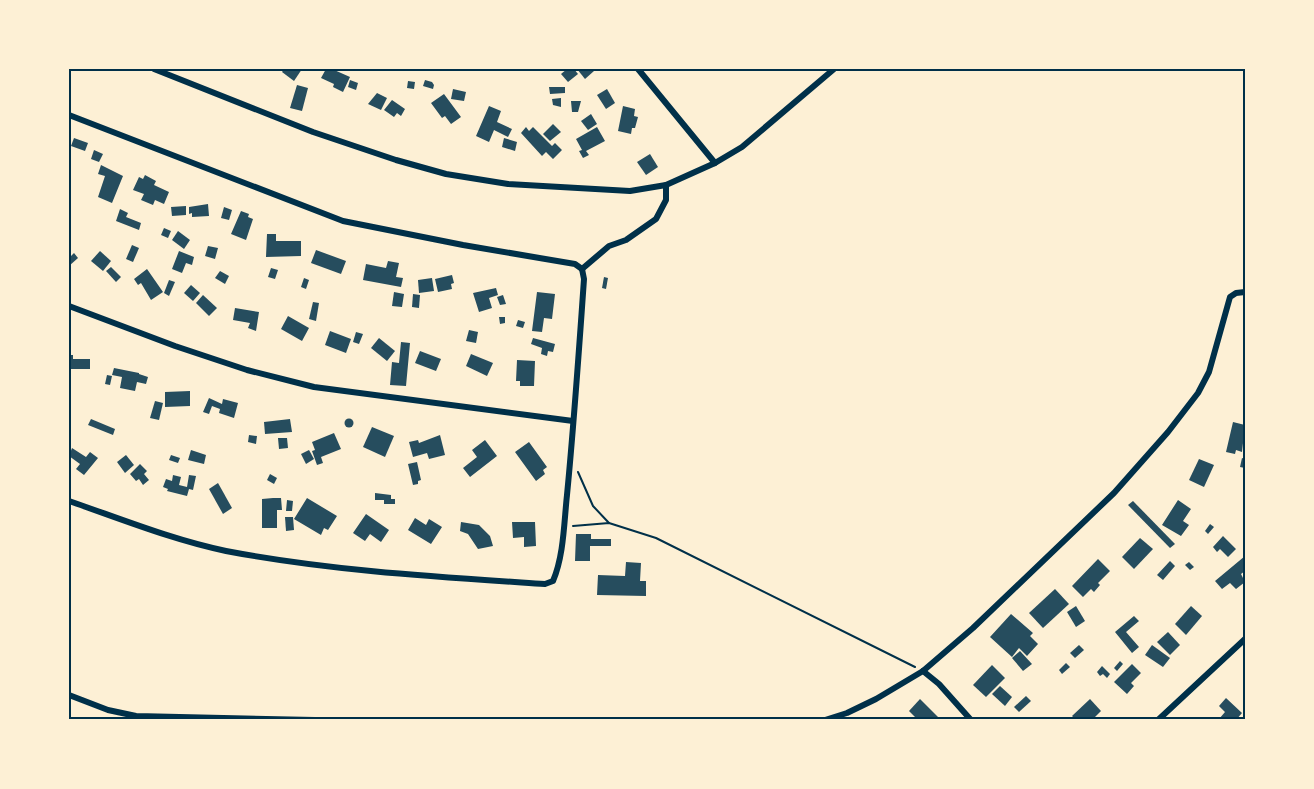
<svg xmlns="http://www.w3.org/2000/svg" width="1314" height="789" font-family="'Roboto Serif',serif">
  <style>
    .building { fill: #264d5e }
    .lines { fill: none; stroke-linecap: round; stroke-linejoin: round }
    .path { stroke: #003049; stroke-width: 2 }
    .minor { stroke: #003049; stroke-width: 6 }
    .neatline { fill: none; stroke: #003049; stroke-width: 2 }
  </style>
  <rect width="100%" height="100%" fill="#fdf0d5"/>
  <g class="building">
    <path d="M 284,69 L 302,69 L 294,81 L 282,72 Z"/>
    <path d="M 326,69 L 332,69 L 350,77 L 343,92 L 333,87 L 334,84 L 321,78 Z"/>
    <path d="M 567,69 L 574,69 L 578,74 L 568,82 L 561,74 Z"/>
    <path d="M 577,69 L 592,69 L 594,71 L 585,79 Z"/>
    <path d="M 350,80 L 358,83 L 356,90 L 348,87 Z"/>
    <path d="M 425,80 L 432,82 L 434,85 L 433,89 L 423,86 Z"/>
    <path d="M 408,81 L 415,82 L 414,89 L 407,88 Z"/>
    <path d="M 297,85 L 308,88 L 302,111 L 290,108 Z"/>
    <path d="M 549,87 L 565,87 L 565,93 L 550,94 Z"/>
    <path d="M 453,89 L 466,92 L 464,101 L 451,99 Z"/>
    <path d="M 607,89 L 615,103 L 606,109 L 597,95 Z"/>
    <path d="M 377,93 L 387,98 L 381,110 L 368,104 Z"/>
    <path d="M 444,94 L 461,117 L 451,124 L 445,116 L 442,118 L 431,103 Z"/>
    <path d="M 561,98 L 561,107 L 553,105 L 552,99 Z"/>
    <path d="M 392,100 L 405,109 L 401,116 L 397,113 L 394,117 L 384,110 Z"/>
    <path d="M 571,101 L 581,101 L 578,112 L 572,112 Z"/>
    <path d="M 489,106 L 501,111 L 497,122 L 512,129 L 508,137 L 494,130 L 489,142 L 476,136 Z"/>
    <path d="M 623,106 L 635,109 L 634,116 L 638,117 L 635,128 L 632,128 L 631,134 L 618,131 Z"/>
    <path d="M 591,114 L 597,124 L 588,130 L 581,121 Z"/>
    <path d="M 553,124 L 561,132 L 550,141 L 543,134 Z"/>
    <path d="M 526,127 L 529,131 L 533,127 L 552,146 L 555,143 L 562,150 L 553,159 L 546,152 L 542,156 L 521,133 Z"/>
    <path d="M 597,127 L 605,141 L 586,151 L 589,155 L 583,158 L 579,151 L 582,150 L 576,139 Z"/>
    <path d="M 74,138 L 88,143 L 85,151 L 71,146 Z"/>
    <path d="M 504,138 L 517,142 L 515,151 L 502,147 Z"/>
    <path d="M 94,150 L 103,154 L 99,162 L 91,159 Z"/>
    <path d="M 650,154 L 658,167 L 646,175 L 637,162 Z"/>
    <path d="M 101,165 L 123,176 L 112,203 L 98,197 L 105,176 L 98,174 Z"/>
    <path d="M 145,175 L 156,181 L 154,185 L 169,192 L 164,204 L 155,200 L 153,205 L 141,200 L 144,194 L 133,190 L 139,177 L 143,179 Z"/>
    <path d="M 208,204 L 209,216 L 192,217 L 192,213 L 189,214 L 189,207 Z"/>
    <path d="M 186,206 L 186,215 L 172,216 L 171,207 Z"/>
    <path d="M 224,207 L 232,210 L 229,220 L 221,218 Z"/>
    <path d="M 120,209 L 128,213 L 126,217 L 141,223 L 139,230 L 116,221 Z"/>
    <path d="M 241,211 L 249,214 L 248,217 L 253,219 L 246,240 L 231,234 Z"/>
    <path d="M 164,228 L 171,231 L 168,238 L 161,235 Z"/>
    <path d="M 178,231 L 190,240 L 184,249 L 172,240 Z"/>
    <path d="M 267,234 L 276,234 L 276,241 L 301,241 L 301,256 L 266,257 Z"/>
    <path d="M 132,245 L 139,248 L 133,262 L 126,259 Z"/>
    <path d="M 208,246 L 218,248 L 215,259 L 205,256 Z"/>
    <path d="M 316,250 L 346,261 L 341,274 L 311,263 Z"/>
    <path d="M 100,251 L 111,261 L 103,271 L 91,261 Z"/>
    <path d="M 179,251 L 194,257 L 192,265 L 186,263 L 182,273 L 172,269 Z"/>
    <path d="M 74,253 L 78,258 L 69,266 L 69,258 Z"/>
    <path d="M 388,261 L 399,263 L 396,277 L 403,278 L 401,287 L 363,280 L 366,264 L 386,268 Z"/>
    <path d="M 111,267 L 121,277 L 116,282 L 106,271 Z"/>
    <path d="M 271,268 L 278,270 L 275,279 L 268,277 Z"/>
    <path d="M 147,269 L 163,292 L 151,300 L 141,283 L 138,285 L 134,279 Z"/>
    <path d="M 220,271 L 229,276 L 225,284 L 215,278 Z"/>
    <path d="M 452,275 L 454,283 L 451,284 L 452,289 L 438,292 L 435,279 Z"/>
    <path d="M 604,277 L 608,278 L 606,289 L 602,288 Z"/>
    <path d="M 304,278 L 309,280 L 306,289 L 301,287 Z"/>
    <path d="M 432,278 L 434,291 L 419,293 L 418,280 Z"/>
    <path d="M 169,280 L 175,282 L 169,296 L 164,293 Z"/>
    <path d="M 191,285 L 200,293 L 193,301 L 184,293 Z"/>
    <path d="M 496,288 L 498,295 L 489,298 L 492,308 L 479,312 L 473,293 Z"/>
    <path d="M 394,292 L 404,294 L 402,307 L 392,306 Z"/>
    <path d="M 537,292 L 555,294 L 552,319 L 544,318 L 542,332 L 532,331 Z"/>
    <path d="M 413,294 L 420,295 L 419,308 L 412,307 Z"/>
    <path d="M 203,295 L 217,308 L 209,316 L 196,303 Z"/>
    <path d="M 503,295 L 506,304 L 500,305 L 497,297 Z"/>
    <path d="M 313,302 L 319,303 L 316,321 L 309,319 Z"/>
    <path d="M 235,308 L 259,312 L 256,331 L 248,328 L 250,323 L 233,320 Z"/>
    <path d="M 288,316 L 309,328 L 302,341 L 281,329 Z"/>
    <path d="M 499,317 L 505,317 L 505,323 L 500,324 Z"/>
    <path d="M 518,320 L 525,322 L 523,328 L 516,326 Z"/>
    <path d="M 469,330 L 478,332 L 476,343 L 466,341 Z"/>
    <path d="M 330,331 L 351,339 L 346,353 L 325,345 Z"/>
    <path d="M 356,332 L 363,334 L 359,344 L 353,342 Z"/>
    <path d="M 379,338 L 395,351 L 387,361 L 371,348 Z"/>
    <path d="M 533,338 L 555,344 L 553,352 L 548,351 L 547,356 L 541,354 L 542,348 L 531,344 Z"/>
    <path d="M 401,342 L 410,343 L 406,386 L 390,385 L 392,362 L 399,363 Z"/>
    <path d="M 420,351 L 441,359 L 436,371 L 415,363 Z"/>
    <path d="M 471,354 L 493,363 L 487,376 L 466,366 Z"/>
    <path d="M 69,355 L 73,355 L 73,359 L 90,359 L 90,369 L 69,369 Z"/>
    <path d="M 517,360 L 535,361 L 534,386 L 520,386 L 520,381 L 516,381 Z"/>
    <path d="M 114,368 L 139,373 L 139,374 L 148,377 L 146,384 L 137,382 L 135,391 L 120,388 L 122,377 L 112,375 Z"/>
    <path d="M 107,375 L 112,376 L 110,385 L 105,384 Z"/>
    <path d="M 190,391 L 190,406 L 165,407 L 165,392 Z"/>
    <path d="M 209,398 L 222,404 L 223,399 L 238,403 L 234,418 L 219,413 L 220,409 L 212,406 L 209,414 L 203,412 Z"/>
    <path d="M 155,401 L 163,403 L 159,420 L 150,418 Z"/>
    <circle cx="349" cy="423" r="4.5"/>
    <path d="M 91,419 L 115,429 L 113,435 L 88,425 Z"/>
    <path d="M 290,419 L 292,432 L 265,434 L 264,422 Z"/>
    <path d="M 1233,422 L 1245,425 L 1242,452 L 1236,450 L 1235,454 L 1226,452 Z"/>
    <path d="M 372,427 L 394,436 L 385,457 L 363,447 Z"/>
    <path d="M 334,433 L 341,449 L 321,457 L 323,463 L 317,465 L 312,451 L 315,450 L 312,442 Z"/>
    <path d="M 249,435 L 257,436 L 256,444 L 248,442 Z"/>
    <path d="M 440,435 L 445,455 L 429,459 L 427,453 L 413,457 L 409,442 L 418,440 L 419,443 Z"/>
    <path d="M 278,438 L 287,438 L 288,448 L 279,449 Z"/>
    <path d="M 485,440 L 497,456 L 470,477 L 463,468 L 477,457 L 472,450 Z"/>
    <path d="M 529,442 L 547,467 L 543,470 L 545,474 L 536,481 L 515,452 Z"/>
    <path d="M 72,448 L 86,457 L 90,452 L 98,458 L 84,475 L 76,469 L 80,464 L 69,456 Z"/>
    <path d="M 191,450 L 206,455 L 204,464 L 188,460 Z"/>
    <path d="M 309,450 L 314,459 L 306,464 L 301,454 Z"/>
    <path d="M 126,455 L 134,465 L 125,473 L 117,462 Z"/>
    <path d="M 171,455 L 180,458 L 178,463 L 169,460 Z"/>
    <path d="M 1242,458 L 1245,459 L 1245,468 L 1240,467 Z"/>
    <path d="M 1199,459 L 1214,465 L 1204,487 L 1189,480 Z"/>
    <path d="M 417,462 L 421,480 L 418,481 L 418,484 L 413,485 L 408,464 Z"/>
    <path d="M 140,464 L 147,471 L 144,474 L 149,480 L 143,485 L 139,479 L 136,481 L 130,474 Z"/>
    <path d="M 270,474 L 277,478 L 274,484 L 267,480 Z"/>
    <path d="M 173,475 L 181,477 L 179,485 L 187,487 L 189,475 L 196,476 L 193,490 L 189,489 L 187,496 L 167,491 L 168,489 L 163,487 L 166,479 L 172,481 Z"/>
    <path d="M 218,483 L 232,508 L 223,514 L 209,489 Z"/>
    <path d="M 375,493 L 391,495 L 391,499 L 395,499 L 395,504 L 384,504 L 384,500 L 375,500 Z"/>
    <path d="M 273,498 L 281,498 L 282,510 L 277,510 L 277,528 L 262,528 L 262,499 Z"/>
    <path d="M 307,498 L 337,516 L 328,530 L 324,528 L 321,535 L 294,519 Z"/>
    <path d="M 287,500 L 293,501 L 292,511 L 286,511 Z"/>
    <path d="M 1178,500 L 1191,509 L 1183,521 L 1189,525 L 1181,536 L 1162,525 Z"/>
    <path d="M 1133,501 L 1175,544 L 1170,548 L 1128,505 Z"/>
    <path d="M 366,514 L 389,530 L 381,542 L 370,534 L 365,541 L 353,533 Z"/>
    <path d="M 285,517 L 293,517 L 294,530 L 286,531 Z"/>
    <path d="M 415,518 L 426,525 L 429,519 L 442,527 L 431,544 L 408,530 Z"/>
    <path d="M 461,522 L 479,525 L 490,536 L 493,546 L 478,549 L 468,534 L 460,531 Z"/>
    <path d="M 512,522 L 535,522 L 536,546 L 524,547 L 524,537 L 513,538 Z"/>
    <path d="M 1210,524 L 1214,527 L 1208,534 L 1205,531 Z"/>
    <path d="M 576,534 L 591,534 L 591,539 L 611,539 L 611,546 L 590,546 L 590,561 L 575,561 Z"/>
    <path d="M 1223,536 L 1236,549 L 1228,557 L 1220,549 L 1217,552 L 1213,547 Z"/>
    <path d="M 1140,538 L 1153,549 L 1134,569 L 1122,557 Z"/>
    <path d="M 1245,556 L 1245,571 L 1241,574 L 1245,582 L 1236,589 L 1230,583 L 1222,589 L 1215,581 Z"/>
    <path d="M 1098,559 L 1110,571 L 1098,583 L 1100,585 L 1094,592 L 1091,589 L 1083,597 L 1072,586 Z"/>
    <path d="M 1170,561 L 1175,566 L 1163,580 L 1157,575 Z"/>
    <path d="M 626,562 L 641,563 L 640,581 L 646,581 L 646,596 L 597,595 L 598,575 L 625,576 Z"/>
    <path d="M 1189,562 L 1194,567 L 1190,570 L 1185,565 Z"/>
    <path d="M 1055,589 L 1069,604 L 1043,628 L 1029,613 Z"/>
    <path d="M 1076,606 L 1085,621 L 1076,627 L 1067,612 Z"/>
    <path d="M 1191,606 L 1202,616 L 1186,635 L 1175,624 Z"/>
    <path d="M 1011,614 L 1033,633 L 1030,636 L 1038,644 L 1027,656 L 1019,648 L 1012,657 L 990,637 Z"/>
    <path d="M 1134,616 L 1139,621 L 1126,632 L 1139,647 L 1132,653 L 1115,632 Z"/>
    <path d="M 1168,632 L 1180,645 L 1170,655 L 1157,642 Z"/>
    <path d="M 1079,645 L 1084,650 L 1075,658 L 1070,653 Z"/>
    <path d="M 1152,645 L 1170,658 L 1163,667 L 1145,655 Z"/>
    <path d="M 1020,651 L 1032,664 L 1023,671 L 1012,658 Z"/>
    <path d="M 1120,661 L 1123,664 L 1117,671 L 1114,668 Z"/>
    <path d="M 1066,663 L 1070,667 L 1062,674 L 1059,670 Z"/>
    <path d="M 1132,664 L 1141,673 L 1131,683 L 1134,686 L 1127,694 L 1114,682 Z"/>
    <path d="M 992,665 L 1005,678 L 986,697 L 973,685 Z"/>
    <path d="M 1102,666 L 1110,674 L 1107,678 L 1103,674 L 1100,676 L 1097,672 Z"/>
    <path d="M 1000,686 L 1012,697 L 1005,706 L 992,694 Z"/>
    <path d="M 1026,696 L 1031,701 L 1019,712 L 1014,707 Z"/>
    <path d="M 1226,698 L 1242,713 L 1236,720 L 1219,719 L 1225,712 L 1219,706 Z"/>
    <path d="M 920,699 L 940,719 L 938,720 L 918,720 L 909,711 Z"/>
    <path d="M 1090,699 L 1101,711 L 1092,720 L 1076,720 L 1072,716 Z"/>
  </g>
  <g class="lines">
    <g class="path">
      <path d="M 578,472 L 593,506 L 609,523"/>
      <path d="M 573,526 L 609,523 L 656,538 L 915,667"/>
    </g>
    <g class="minor">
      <path d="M 154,69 L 313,132 L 396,160 L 446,174 L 508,184 L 630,191 L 666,185 L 715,163 L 742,147 L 834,69"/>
      <path d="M 638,69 L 715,163"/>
      <path d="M 69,115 L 343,221 L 463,245 L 575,264 L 582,269"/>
      <path d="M 582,269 L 609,246 L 626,240 L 656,219 L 666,200 L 666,185"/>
      <path d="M 69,306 L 175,346 L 247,370 L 314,387 L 573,421"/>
      <path d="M 69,501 C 121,519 173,540 226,551 C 331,571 439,577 545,584 L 553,581 C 564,555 564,522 567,495 C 574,423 579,351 584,279 L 582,269"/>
      <path d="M 923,671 L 939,684 L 971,720"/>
      <path d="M 69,695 L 108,710 L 136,716 L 315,720"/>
      <path d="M 825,720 L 847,713 L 876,699 L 923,671 L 973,628 L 1114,493 L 1168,432 L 1198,393 L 1209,372 L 1230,297 L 1236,293 L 1245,292"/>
      <path d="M 1158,720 L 1245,639"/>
    </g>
  </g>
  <rect width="1314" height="789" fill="none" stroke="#fdf0d5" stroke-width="141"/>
  <rect x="70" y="70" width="1174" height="648" class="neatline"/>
</svg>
